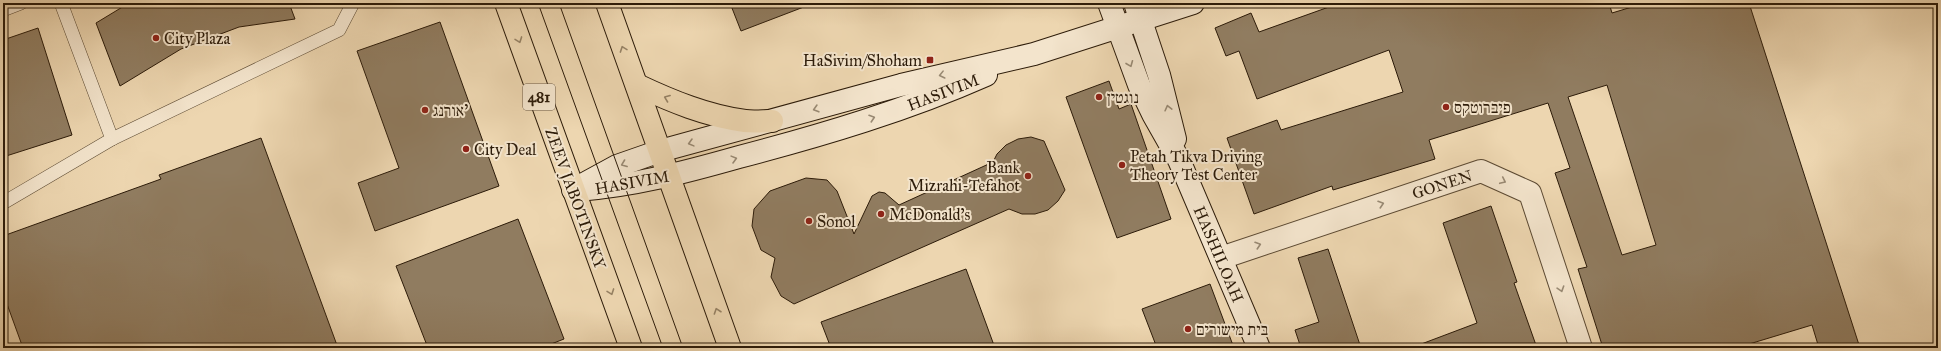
<svg xmlns="http://www.w3.org/2000/svg" width="1941" height="351" font-family="'IM FELL Great Primer','Frank Ruhl Libre',serif">
  <style>
    .building { fill: #907c60; stroke: #2c1b09; fill-rule: evenodd }
    .lines { fill: none; stroke-linecap: round; stroke-linejoin: round }
    .lane-casing { stroke: #5c4a33; stroke-width: 14 }
    .street-casing { stroke: #5c4a33; stroke-width: 24 }
    .secondary-casing { stroke: #2c1b09; stroke-width: 24 }
    .primary-casing { stroke: #2c1b09; stroke-width: 24 }
    .lane { stroke: #f3e4cc; stroke-width: 13 }
    .street { stroke: #f3e4cc; stroke-width: 22 }
    .secondary { stroke: #f3e4cc; stroke-width: 22 }
    .primary { stroke: #edd6b0; stroke-width: 22 }
    .tram { stroke: #2c1b09; stroke-width: 1 }
    .oneway { stroke: #968265 }
    .oneway2 { stroke: #998a74 }
    .poi-dot { fill: #8f2418; stroke: #f3e4cc; stroke-width: 1.5 }
    .labels { text-anchor: middle; stroke-width: 4; stroke-linejoin: round; paint-order: stroke }
    .shield { fill: #f3e4cc; stroke: #685744; stroke-width: 1 }
    .shield-label { font-size: 15px; font-weight: bold; fill: #2c1b09 }
    .poi-label { font-size: 16px; fill: #2c1b09; stroke: #f3e4cc; text-anchor: start }
    .street-label { font-size: 16px; fill: #2c1b09; stroke: #f3e4cc }
  </style>
  <rect width="100%" height="100%" fill="#edd6b0"/>
  <filter id="stains"><feTurbulence type="fractalNoise" baseFrequency=".005" numOctaves="4"/><feColorMatrix values="0 0 0 0 .2 0 0 0 0 .09 0 0 0 0 .02 0 0 0 .5 -.17"/></filter>
  <radialGradient id="worn" r=".72"><stop offset=".6" stop-color="#630" stop-opacity="0"/><stop offset="1" stop-color="#630" stop-opacity=".3"/></radialGradient>
  <g class="building">
    <path d="M 129,3 L 289,3 L 295,19 L 239,27 L 181,49 L 120,86 L 96,23 Z"/>
    <path d="M 730,3 L 809,3 L 809,5 L 741,31 Z"/>
    <path d="M 1340,3 L 1609,3 L 1612,13 L 1645,3 L 1749,3 L 1860,348 L 1819,348 L 1812,325 L 1736,348 L 1603,348 L 1578,269 L 1587,267 L 1555,173 L 1570,168 L 1548,103 L 1429,140 L 1435,159 L 1333,190 L 1332,186 L 1254,214 L 1227,138 L 1277,120 L 1281,130 L 1403,92 L 1389,50 L 1257,99 L 1239,51 L 1226,56 L 1215,28 L 1251,13 L 1259,32 ZM 1607,85 L 1656,245 L 1622,255 L 1568,97 Z"/>
    <path d="M 440,22 L 499,186 L 375,231 L 358,183 L 399,168 L 357,51 Z"/>
    <path d="M 38,28 L 72,135 L 3,157 L 3,40 Z"/>
    <path d="M 1109,81 L 1119,109 L 1131,104 L 1171,219 L 1117,238 L 1066,97 Z"/>
    <path d="M 1031,137 L 1044,141 L 1065,190 L 1058,201 L 1048,210 L 1035,214 L 1022,214 L 1009,209 L 794,304 L 781,296 L 771,277 L 775,258 L 761,250 L 752,226 L 754,209 L 770,191 L 806,178 L 827,180 L 837,191 L 854,234 L 872,196 L 879,192 L 885,193 L 899,205 L 993,162 L 997,154 L 1006,145 L 1018,139 Z"/>
    <path d="M 261,138 L 338,348 L 23,348 L 3,293 L 3,236 L 161,179 L 159,175 Z"/>
    <path d="M 1491,206 L 1517,282 L 1514,283 L 1537,348 L 1416,348 L 1416,346 L 1477,323 L 1443,223 Z"/>
    <path d="M 518,219 L 564,339 L 541,348 L 428,348 L 396,266 Z"/>
    <path d="M 1328,249 L 1361,348 L 1301,348 L 1295,330 L 1319,322 L 1298,258 Z"/>
    <path d="M 966,269 L 995,348 L 831,348 L 821,322 Z"/>
    <path d="M 1210,284 L 1234,348 L 1157,348 L 1142,309 Z"/>
  </g>
  <g class="lines">
    <g class="lane-casing">
      <g id="lane">
        <path d="M 61,3 L 112,139"/>
        <path d="M 3,10 L 21,3"/>
        <path d="M 3,203 L 112,139 L 339,30 L 353,3"/>
      </g>
    </g>
    <g class="street-casing">
      <path id="street" d="M 1221,258 L 1481,171 L 1530,193 L 1581,348"/>
    </g>
    <g class="secondary-casing">
      <g id="secondary">
        <path d="M 1109,3 L 1139,85 L 1153,114 L 1179,160 L 1259,348"/>
        <path d="M 1135,3 L 1159,75 L 1175,139"/>
        <path d="M 573,190 L 617,166 L 660,151 L 901,85 L 1034,54 L 1193,3"/>
        <path d="M 578,190 C 633,186 686,172 739,157 C 823,135 907,110 986,75"/>
      </g>
    </g>
    <g class="primary-casing">
      <g id="primary">
        <path d="M 506,3 L 631,348"/>
        <path d="M 607,3 L 730,348"/>
        <path d="M 637,85 C 671,101 707,116 745,121 C 754,122 763,121 772,121"/>
      </g>
    </g>
    <use href="#lane" class="lane"/>
    <use href="#street" class="street"/>
    <use href="#secondary" class="secondary"/>
    <use href="#primary" class="primary"/>
    <g class="tram">
      <path d="M 538,3 L 663,348"/>
      <path d="M 559,3 L 683,348"/>
    </g>
  </g>
  <defs><path id="oneway-chevron" d="M-2-3.5L2.5 0L-2 3.5" fill="none" stroke-width="1.6" stroke-linecap="round" stroke-linejoin="round"/></defs>
  <g class="oneway">
    <use href="#oneway-chevron" transform="translate(519 40) rotate(70)"/>
    <use href="#oneway-chevron" transform="translate(623 49) rotate(-110)"/>
    <use href="#oneway-chevron" transform="translate(667 98) rotate(-159)"/>
    <use href="#oneway-chevron" transform="translate(611 292) rotate(70)"/>
    <use href="#oneway-chevron" transform="translate(717 311) rotate(-109)"/>
  </g>
  <g class="oneway2">
    <use href="#oneway-chevron" transform="translate(1130 64) rotate(68)"/>
    <use href="#oneway-chevron" transform="translate(942 75) rotate(166)"/>
    <use href="#oneway-chevron" transform="translate(1168 108) rotate(-104)"/>
    <use href="#oneway-chevron" transform="translate(816 109) rotate(164)"/>
    <use href="#oneway-chevron" transform="translate(872 118) rotate(-18)"/>
    <use href="#oneway-chevron" transform="translate(691 143) rotate(165)"/>
    <use href="#oneway-chevron" transform="translate(734 159) rotate(-15)"/>
    <use href="#oneway-chevron" transform="translate(624 164) rotate(159)"/>
    <use href="#oneway-chevron" transform="translate(1503 181) rotate(25)"/>
    <use href="#oneway-chevron" transform="translate(1381 204) rotate(-18)"/>
    <use href="#oneway-chevron" transform="translate(1258 245) rotate(-18)"/>
    <use href="#oneway-chevron" transform="translate(1561 289) rotate(72)"/>
  </g>
  <g class="poi-dot">
    <circle cx="156" cy="38" r="4"/>
    <rect x="926" y="56" width="8" height="8" rx="2"/>
    <circle cx="1099" cy="97" r="4"/>
    <circle cx="1446" cy="107" r="4"/>
    <circle cx="425" cy="110" r="4"/>
    <circle cx="466" cy="149" r="4"/>
    <circle cx="1122" cy="165" r="4"/>
    <circle cx="1028" cy="176" r="4"/>
    <circle cx="881" cy="214" r="4"/>
    <circle cx="809" cy="221" r="4"/>
    <circle cx="1188" cy="329" r="4"/>
  </g>
  <g class="labels">
    <rect class="shield" x="523" y="84" width="32" height="26" rx="3"/>
    <g class="shield-label">
      <text x="539" y="102">481</text>
    </g>
    <g class="poi-label">
      <text x="164" y="44">City Plaza</text>
      <text x="922" y="66" text-anchor="end">HaSivim/Shoham</text>
      <text x="1107" y="103">נוגטין</text>
      <text x="1454" y="113">פיברוטקס</text>
      <text x="433" y="116">אורנג'</text>
      <text x="474" y="155">City Deal</text>
      <text x="1130" y="162">Petah Tikva Driving<tspan x="1130" dy="18">Theory Test Center</tspan></text>
      <text x="1020" y="173" text-anchor="end">Bank<tspan x="1020" dy="18">Mizrahi-Tefahot</tspan></text>
      <text x="889" y="220">McDonald's</text>
      <text x="817" y="227">Sonol</text>
      <text x="1196" y="335">בית מישורים</text>
    </g>
    <g class="street-label">
      <text transform="translate(943 92) rotate(-21)" y="6">HASIVIM</text>
      <text transform="translate(632 182) rotate(-10)" y="6">HASIVIM</text>
      <text transform="translate(1442 184) rotate(-18)" y="6">GONEN</text>
      <text transform="translate(576 198) rotate(70)" y="6">ZEEV JABOTINSKY</text>
      <text transform="translate(1219 254) rotate(67)" y="6">HASHILOAH</text>
    </g>
  </g>
  <rect width="1941" height="351" fill="none" stroke="#edd6b0" stroke-width="16"/>
  <rect x="4" y="4" width="1933" height="343" fill="none" stroke="#2c1b09" stroke-width="2"/>
  <rect x="8" y="8" width="1925" height="335" fill="none" stroke="#2c1b09"/>
  <rect width="100%" height="100%" filter="url(#stains)"/>
  <rect width="100%" height="100%" fill="url(#worn)"/>
</svg>
